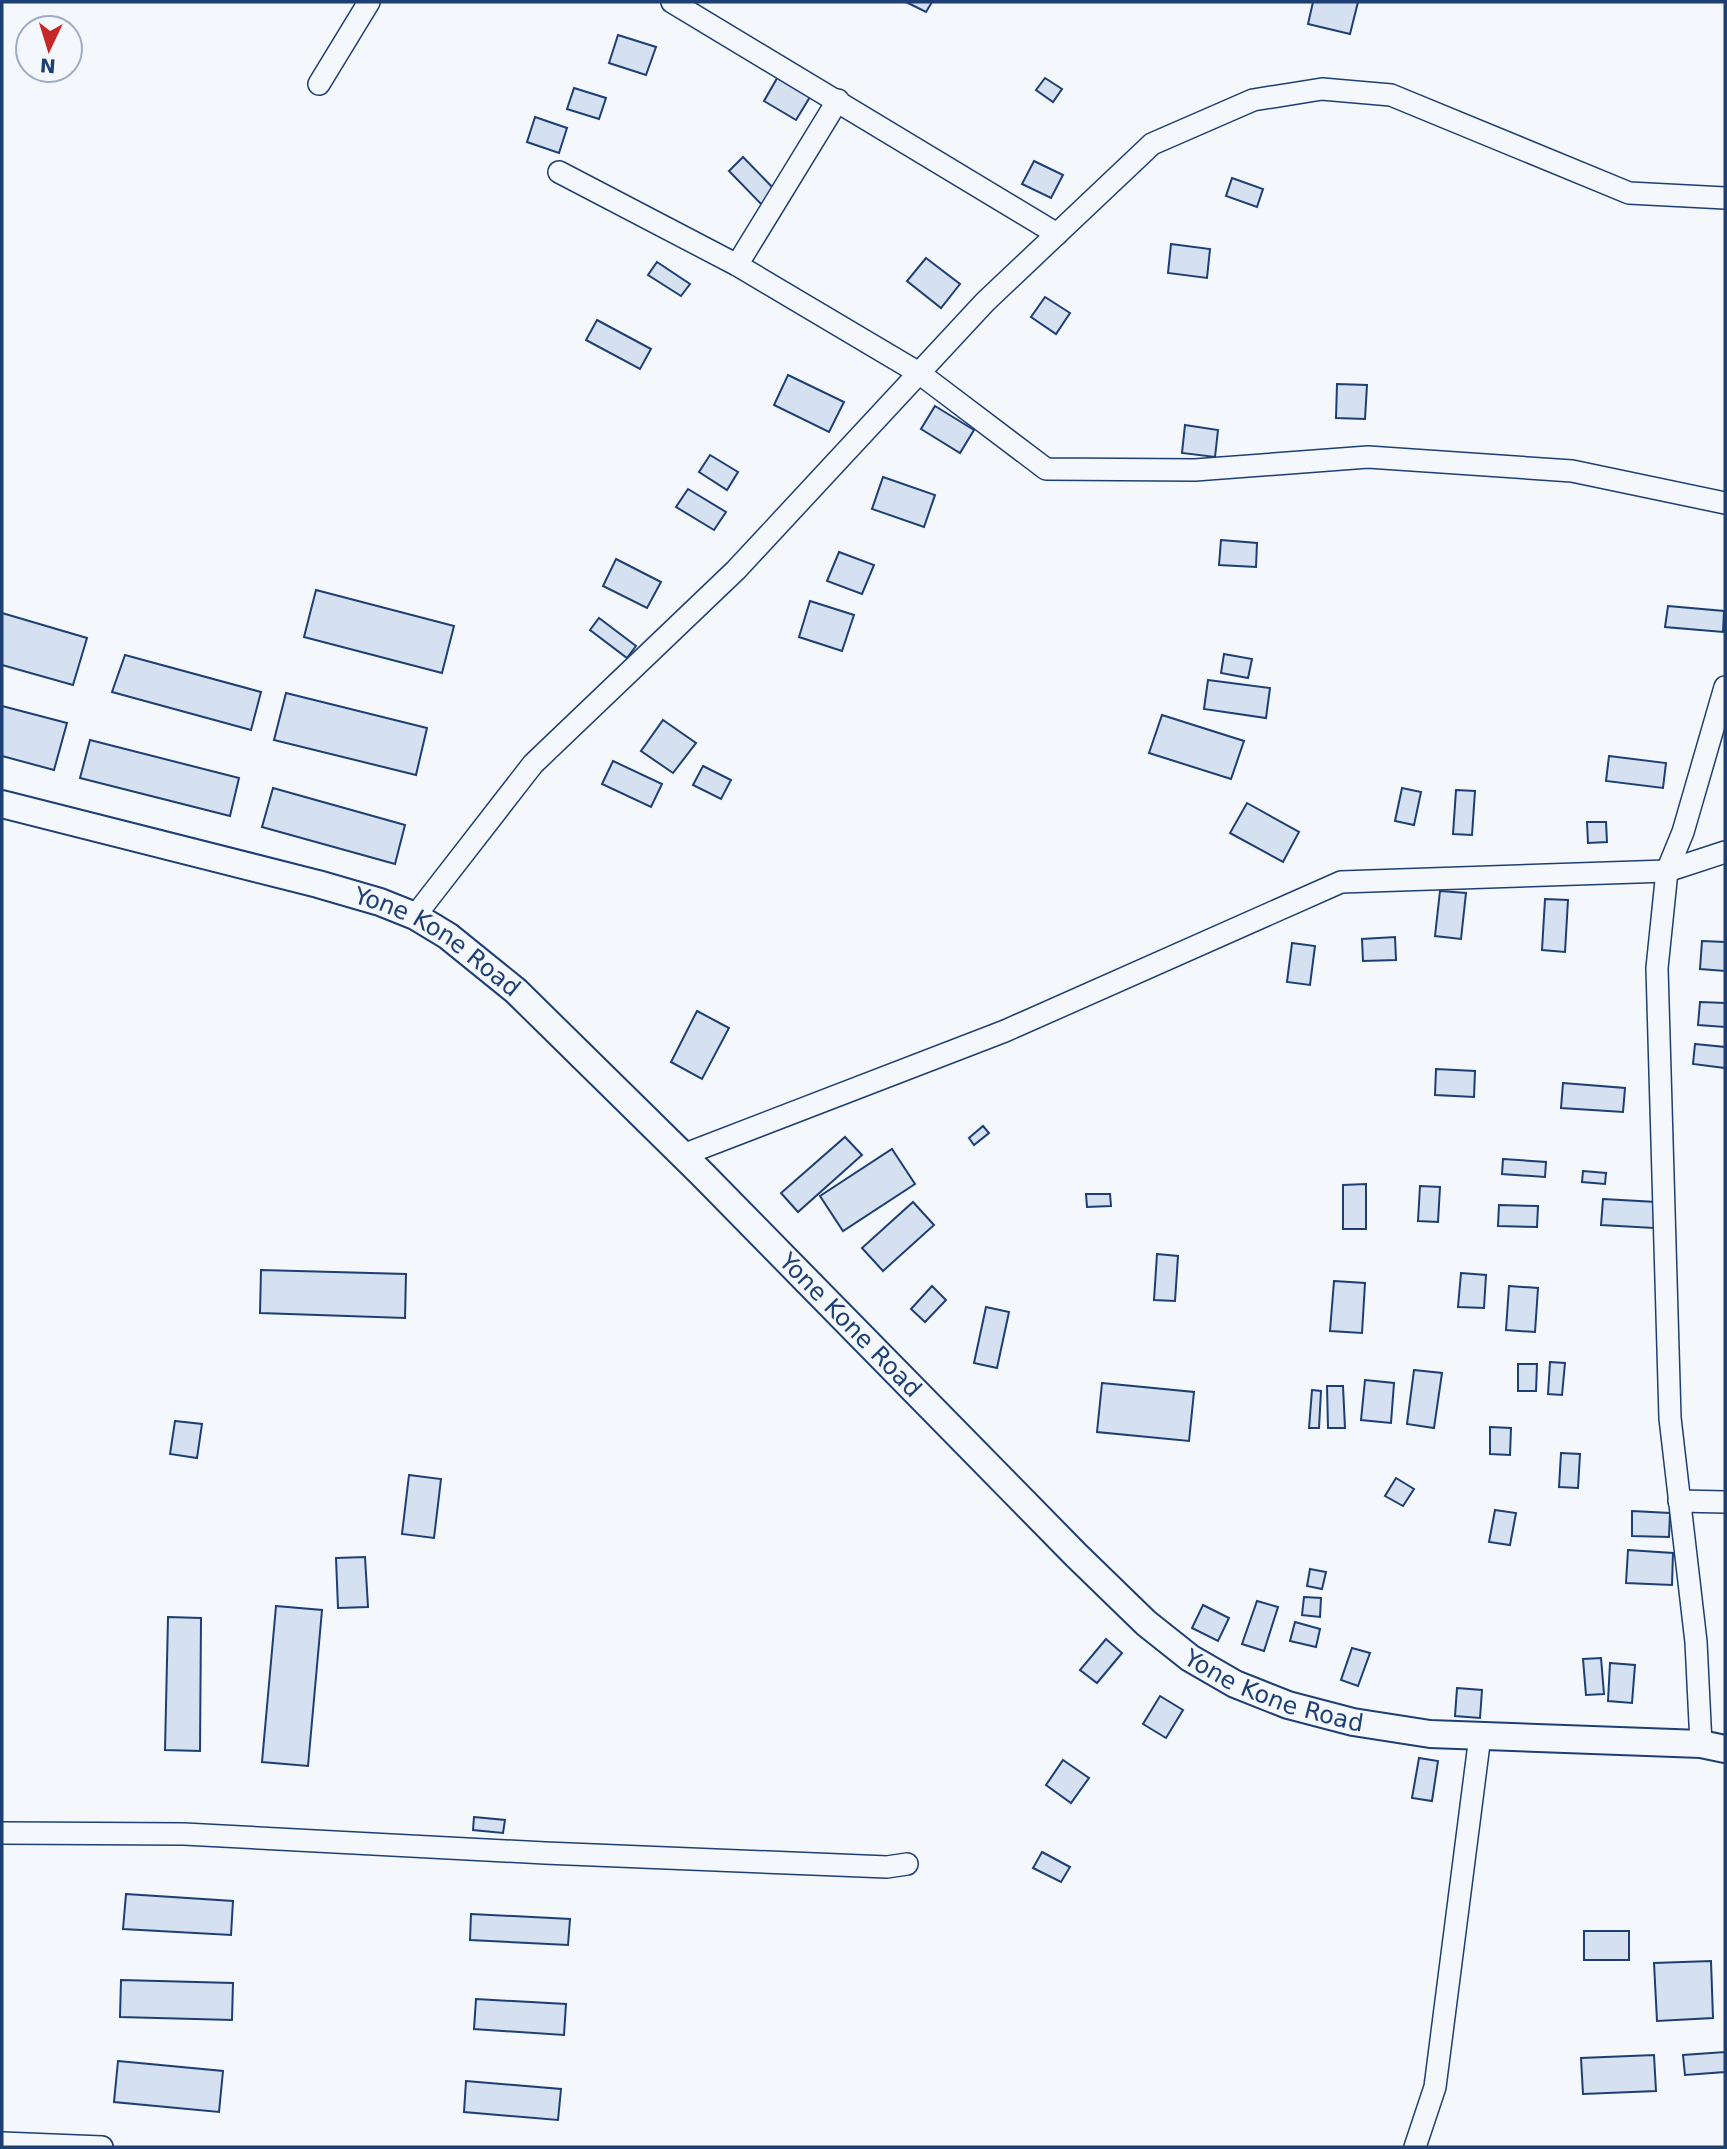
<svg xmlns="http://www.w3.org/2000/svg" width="1727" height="2149" font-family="'DejaVu Sans',sans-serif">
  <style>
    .building { fill: #d5e0f0; stroke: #1d3f73; stroke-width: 2 }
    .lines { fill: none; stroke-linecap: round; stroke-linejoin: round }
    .minor-casing { stroke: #1d3f73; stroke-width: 24 }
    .tertiary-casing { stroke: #1d3f73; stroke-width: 30 }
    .minor { stroke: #f4f7fb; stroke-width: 21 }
    .tertiary { stroke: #f4f7fb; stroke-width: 26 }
    .labels { text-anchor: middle; stroke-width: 5; stroke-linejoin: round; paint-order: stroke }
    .street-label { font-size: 24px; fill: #1d3f73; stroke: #f4f7fb }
  </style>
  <rect width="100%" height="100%" fill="#f4f7fb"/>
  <g class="building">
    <path d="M 906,2 L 932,2 L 926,12 Z"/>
    <path d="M 1313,2 L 1358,2 L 1350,34 L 1308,24 Z"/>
    <path d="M 618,35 L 656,47 L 646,75 L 609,63 Z"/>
    <path d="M 780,73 L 813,92 L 796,120 L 764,101 Z"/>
    <path d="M 1045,78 L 1062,89 L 1053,102 L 1036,90 Z"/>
    <path d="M 574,88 L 606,98 L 599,119 L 567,109 Z"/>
    <path d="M 535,117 L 567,128 L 559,153 L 527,142 Z"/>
    <path d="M 743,157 L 777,192 L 762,205 L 729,171 Z"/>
    <path d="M 1034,161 L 1063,175 L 1051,198 L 1022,184 Z"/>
    <path d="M 1232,178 L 1263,189 L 1257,207 L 1226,196 Z"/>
    <path d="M 1171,244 L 1210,249 L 1207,278 L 1168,273 Z"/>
    <path d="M 926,258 L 960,284 L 941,308 L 907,281 Z"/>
    <path d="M 657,262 L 690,284 L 681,296 L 648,275 Z"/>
    <path d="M 1045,297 L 1070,313 L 1056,334 L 1031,317 Z"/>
    <path d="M 597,320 L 651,349 L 640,369 L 586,340 Z"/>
    <path d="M 788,375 L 844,402 L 829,432 L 774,405 Z"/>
    <path d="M 1337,384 L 1367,385 L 1365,419 L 1336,418 Z"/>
    <path d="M 935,406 L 974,430 L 960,453 L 921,429 Z"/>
    <path d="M 1185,425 L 1218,430 L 1215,457 L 1182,453 Z"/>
    <path d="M 710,455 L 738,472 L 727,490 L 699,472 Z"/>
    <path d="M 883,477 L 935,495 L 924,527 L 872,509 Z"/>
    <path d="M 688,489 L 726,512 L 714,530 L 676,507 Z"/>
    <path d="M 1221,540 L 1257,543 L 1256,567 L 1219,565 Z"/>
    <path d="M 839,552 L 874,565 L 862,594 L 827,581 Z"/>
    <path d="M 616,559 L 661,582 L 647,608 L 603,586 Z"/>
    <path d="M 316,590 L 454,626 L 442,673 L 304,637 Z"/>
    <path d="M 810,601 L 854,615 L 842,651 L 799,637 Z"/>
    <path d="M 1668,606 L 1724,611 L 1723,632 L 1665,627 Z"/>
    <path d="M 2,613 L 87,638 L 73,685 L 2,665 Z"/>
    <path d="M 599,618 L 636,646 L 627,658 L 590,630 Z"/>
    <path d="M 1224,654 L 1252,659 L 1248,678 L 1221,673 Z"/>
    <path d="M 125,655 L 261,692 L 251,730 L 112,692 Z"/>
    <path d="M 1208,680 L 1270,688 L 1266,718 L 1204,709 Z"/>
    <path d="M 286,693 L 427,728 L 416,775 L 274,740 Z"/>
    <path d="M 2,706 L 67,723 L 54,770 L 2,756 Z"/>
    <path d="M 1162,715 L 1244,741 L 1231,779 L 1149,753 Z"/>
    <path d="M 663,720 L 696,743 L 673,773 L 641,751 Z"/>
    <path d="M 90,740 L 239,778 L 230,816 L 80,778 Z"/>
    <path d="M 1609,756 L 1666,763 L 1663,788 L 1606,781 Z"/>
    <path d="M 613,761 L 662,784 L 651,807 L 602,784 Z"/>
    <path d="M 703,766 L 731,780 L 721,799 L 693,785 Z"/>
    <path d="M 273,788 L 405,825 L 395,864 L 262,827 Z"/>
    <path d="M 1402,788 L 1421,792 L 1414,825 L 1395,821 Z"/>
    <path d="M 1456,790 L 1475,791 L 1472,835 L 1453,834 Z"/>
    <path d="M 1247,803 L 1299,832 L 1283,862 L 1230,833 Z"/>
    <path d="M 1587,822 L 1606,822 L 1607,842 L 1588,843 Z"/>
    <path d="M 1440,891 L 1466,893 L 1461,939 L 1435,936 Z"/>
    <path d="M 1545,899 L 1568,900 L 1565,952 L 1542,950 Z"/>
    <path d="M 1395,937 L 1396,960 L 1363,961 L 1362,939 Z"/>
    <path d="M 1702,941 L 1725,942 L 1725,971 L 1700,969 Z"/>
    <path d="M 1292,943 L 1315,946 L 1310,985 L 1287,982 Z"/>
    <path d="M 1700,1002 L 1725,1003 L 1725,1027 L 1698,1025 Z"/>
    <path d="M 697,1011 L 729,1028 L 702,1079 L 671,1062 Z"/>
    <path d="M 1695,1044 L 1725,1047 L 1725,1068 L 1693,1064 Z"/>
    <path d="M 1436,1069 L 1475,1071 L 1474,1097 L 1435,1095 Z"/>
    <path d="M 1563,1083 L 1625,1088 L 1623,1112 L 1561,1108 Z"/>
    <path d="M 983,1126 L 989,1133 L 974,1145 L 969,1138 Z"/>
    <path d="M 845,1137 L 862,1155 L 798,1212 L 781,1193 Z"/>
    <path d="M 892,1149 L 915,1184 L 843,1231 L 820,1196 Z"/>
    <path d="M 1503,1159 L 1546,1162 L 1545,1177 L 1502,1174 Z"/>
    <path d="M 1583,1171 L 1606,1173 L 1605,1184 L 1582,1182 Z"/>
    <path d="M 1366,1184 L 1366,1229 L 1343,1229 L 1343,1185 Z"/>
    <path d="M 1420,1186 L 1440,1187 L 1438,1222 L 1418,1221 Z"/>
    <path d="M 1086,1194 L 1110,1194 L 1111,1206 L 1087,1207 Z"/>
    <path d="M 1603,1199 L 1656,1202 L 1654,1228 L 1601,1225 Z"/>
    <path d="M 913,1202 L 934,1225 L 883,1271 L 862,1248 Z"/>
    <path d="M 1499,1205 L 1538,1206 L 1537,1227 L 1498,1226 Z"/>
    <path d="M 1157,1254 L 1178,1256 L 1175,1301 L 1154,1300 Z"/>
    <path d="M 261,1270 L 406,1274 L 405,1318 L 260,1313 Z"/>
    <path d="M 1461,1273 L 1486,1275 L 1484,1308 L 1458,1307 Z"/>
    <path d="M 1334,1281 L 1365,1283 L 1362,1333 L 1330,1331 Z"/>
    <path d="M 932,1286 L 946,1300 L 925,1322 L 911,1309 Z"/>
    <path d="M 1509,1286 L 1538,1288 L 1535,1332 L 1506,1330 Z"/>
    <path d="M 986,1307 L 1009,1312 L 997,1368 L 974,1363 Z"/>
    <path d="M 1550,1362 L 1565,1363 L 1562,1395 L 1548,1394 Z"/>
    <path d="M 1518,1364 L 1537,1364 L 1536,1391 L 1518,1391 Z"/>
    <path d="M 1414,1370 L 1442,1373 L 1434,1428 L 1407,1424 Z"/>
    <path d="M 1365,1380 L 1394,1383 L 1391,1423 L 1361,1420 Z"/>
    <path d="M 1102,1383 L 1194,1392 L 1189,1441 L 1097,1432 Z"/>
    <path d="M 1327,1386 L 1343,1386 L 1345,1428 L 1328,1428 Z"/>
    <path d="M 1312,1390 L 1321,1391 L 1319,1428 L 1309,1428 Z"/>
    <path d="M 175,1421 L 202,1424 L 197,1458 L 170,1454 Z"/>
    <path d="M 1490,1427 L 1511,1428 L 1510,1455 L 1490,1454 Z"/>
    <path d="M 1561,1453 L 1580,1454 L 1578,1488 L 1559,1487 Z"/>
    <path d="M 409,1475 L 441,1479 L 434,1538 L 402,1534 Z"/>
    <path d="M 1396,1478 L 1414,1489 L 1403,1506 L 1385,1496 Z"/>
    <path d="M 1495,1510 L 1516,1513 L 1510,1545 L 1489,1542 Z"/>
    <path d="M 1632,1511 L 1670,1513 L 1669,1537 L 1632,1536 Z"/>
    <path d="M 1628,1550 L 1673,1553 L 1672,1585 L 1626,1583 Z"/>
    <path d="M 365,1557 L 368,1607 L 338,1608 L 336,1558 Z"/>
    <path d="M 1310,1569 L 1326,1572 L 1322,1589 L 1307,1586 Z"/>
    <path d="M 1304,1597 L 1321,1598 L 1320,1617 L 1302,1615 Z"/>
    <path d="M 1257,1601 L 1278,1607 L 1264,1651 L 1242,1644 Z"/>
    <path d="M 1203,1605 L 1229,1618 L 1218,1641 L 1192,1628 Z"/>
    <path d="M 276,1606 L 322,1610 L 308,1766 L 262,1762 Z"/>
    <path d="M 168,1617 L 201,1618 L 200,1751 L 165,1750 Z"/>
    <path d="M 1295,1622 L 1320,1629 L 1316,1647 L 1290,1641 Z"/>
    <path d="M 1106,1639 L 1122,1653 L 1097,1683 L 1080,1670 Z"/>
    <path d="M 1352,1648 L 1370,1653 L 1358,1686 L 1341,1680 Z"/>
    <path d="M 1601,1658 L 1604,1694 L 1586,1695 L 1583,1659 Z"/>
    <path d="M 1610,1663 L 1635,1665 L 1632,1703 L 1608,1701 Z"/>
    <path d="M 1457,1688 L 1482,1690 L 1480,1718 L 1455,1716 Z"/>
    <path d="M 1160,1696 L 1183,1710 L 1166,1738 L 1143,1724 Z"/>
    <path d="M 1419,1758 L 1438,1761 L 1432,1801 L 1412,1798 Z"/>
    <path d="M 1063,1760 L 1089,1778 L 1071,1803 L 1046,1785 Z"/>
    <path d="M 474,1817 L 505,1820 L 503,1833 L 473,1830 Z"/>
    <path d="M 1042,1852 L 1070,1867 L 1061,1882 L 1033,1868 Z"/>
    <path d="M 126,1894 L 233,1901 L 231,1935 L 123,1929 Z"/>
    <path d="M 471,1914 L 570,1919 L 568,1945 L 470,1940 Z"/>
    <rect x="1584" y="1931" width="45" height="29"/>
    <path d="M 1711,1961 L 1713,2018 L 1657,2021 L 1654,1963 Z"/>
    <path d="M 121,1980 L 233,1983 L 232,2020 L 120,2017 Z"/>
    <path d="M 476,1999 L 566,2004 L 564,2035 L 474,2029 Z"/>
    <path d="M 1725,2052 L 1725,2072 L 1685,2075 L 1683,2055 Z"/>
    <path d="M 1654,2055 L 1656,2091 L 1583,2094 L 1581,2058 Z"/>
    <path d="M 118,2061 L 223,2071 L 219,2112 L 114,2102 Z"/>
    <path d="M 466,2081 L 561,2089 L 558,2120 L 464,2112 Z"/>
  </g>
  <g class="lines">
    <g class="minor-casing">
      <g id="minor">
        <path d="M 672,2 L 1057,234"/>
        <path d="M 319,84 L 369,2"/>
        <path d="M 559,172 L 737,265 L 919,373 L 1046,469 L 1195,470 L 1368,457 L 1572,471 L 1725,503"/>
        <path d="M 737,265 L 838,100"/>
        <path d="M 415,916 L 533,764 L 736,570 L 985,302 L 1152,144 L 1253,100 L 1322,89 L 1391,95 L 1629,193 L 1725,198"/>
        <path d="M 683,1155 L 1005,1031 L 1341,882 L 1667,871 L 1725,852"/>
        <path d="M 1679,1501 L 1725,1502"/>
        <path d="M 1701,1744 L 1696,1642 L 1670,1418 L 1657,968 L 1667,871 L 1683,832 L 1725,687"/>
        <path d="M 2,1833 L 184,1834 L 545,1853 L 887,1867 L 907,1864"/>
        <path d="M 2,2143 L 102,2147"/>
        <path d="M 1415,2147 L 1435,2087 L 1480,1736"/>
      </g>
    </g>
    <g class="tertiary-casing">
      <g id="tertiary">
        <path id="s1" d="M 2,804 L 318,884 L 380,902 L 415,916 L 448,936 L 516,991 L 701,1173 L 1076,1555 L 1146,1623 L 1190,1658 L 1235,1684 L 1288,1705 L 1353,1722 L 1430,1734 L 1701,1744 L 1725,1749"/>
      </g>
    </g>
    <use href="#minor" class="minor"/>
    <use href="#tertiary" class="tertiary"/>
  </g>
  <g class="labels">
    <g class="street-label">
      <text dy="8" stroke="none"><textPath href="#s1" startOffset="460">Yone Kone Road</textPath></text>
      <text dy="8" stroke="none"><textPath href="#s1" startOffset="1027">Yone Kone Road</textPath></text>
      <text dy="8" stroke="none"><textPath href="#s1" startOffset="1594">Yone Kone Road</textPath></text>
    </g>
  </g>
  <rect width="1727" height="2149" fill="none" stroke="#1d3f73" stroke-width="7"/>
  <g transform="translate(49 49) rotate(184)"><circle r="33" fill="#f4f7fb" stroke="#9eadc5" stroke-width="2"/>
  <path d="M0-5L12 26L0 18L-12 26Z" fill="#c62828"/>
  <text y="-10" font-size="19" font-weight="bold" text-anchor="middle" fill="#1d3f73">N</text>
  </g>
</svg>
